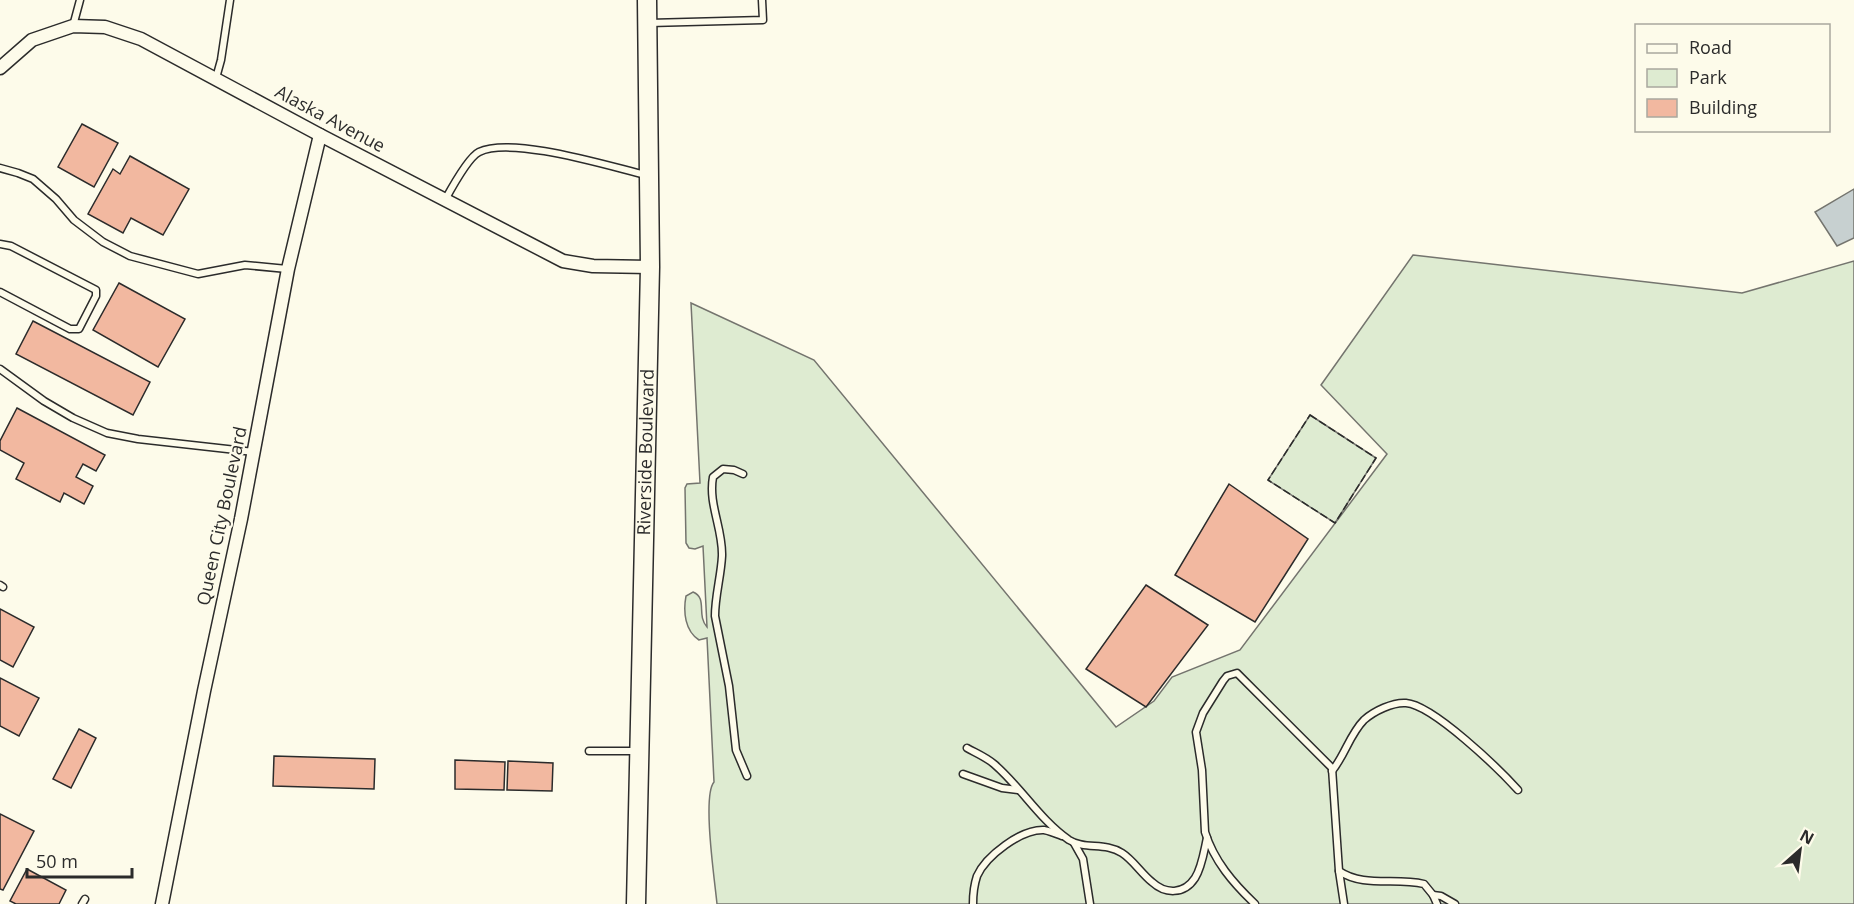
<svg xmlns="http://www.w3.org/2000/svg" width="1854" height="904" font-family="'Open Sans',sans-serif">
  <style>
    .green { fill: #deebd1; stroke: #74746e; stroke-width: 1.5 }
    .water { fill: #c7d0d0; stroke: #74746e; stroke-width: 1.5 }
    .building { fill: #f2b8a0; stroke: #2b2b2b; stroke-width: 1.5 }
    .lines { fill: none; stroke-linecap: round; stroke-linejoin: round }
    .service-casing { stroke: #2b2b2b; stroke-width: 9 }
    .minor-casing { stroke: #2b2b2b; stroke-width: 15 }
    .secondary-casing { stroke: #2b2b2b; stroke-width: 21 }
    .service { stroke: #fdfbea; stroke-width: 6 }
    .minor { stroke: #fdfbea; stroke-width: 12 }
    .secondary { stroke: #fdfbea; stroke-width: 18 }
    .fence { stroke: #2b2b2b; stroke-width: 1.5; stroke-dasharray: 8 3; stroke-linecap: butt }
    .labels { text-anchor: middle; stroke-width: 4.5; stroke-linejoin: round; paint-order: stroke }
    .street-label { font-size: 18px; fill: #2b2b2b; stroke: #fdfbea }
  </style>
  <rect width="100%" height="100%" fill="#fdfbea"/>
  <g class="green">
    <path d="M 1413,255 L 1742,293 L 1854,261 L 1854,904 L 717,904 C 715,882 702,796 714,782 L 707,638 L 699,640 C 685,631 683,612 686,596 L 693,592 C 708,598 696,615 707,627 L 703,546 L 695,549 L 689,548 L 686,543 L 685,488 L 687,484 L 700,483 L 691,303 L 814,360 L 1116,727 L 1154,701 L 1172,677 L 1240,650 L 1387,454 L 1321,385 Z"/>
    <path d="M 1310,415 L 1376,458 L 1335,523 L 1268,480 Z"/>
  </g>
  <path class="water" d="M 1854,189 L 1854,238 L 1837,246 L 1815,212 Z"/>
  <g class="building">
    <path d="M 82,124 L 118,143 L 94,187 L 58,167 Z"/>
    <path d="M 130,156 L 189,189 L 163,235 L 131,218 L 123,233 L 88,214 L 113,169 L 120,174 Z"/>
    <path d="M 119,283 L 185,319 L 158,367 L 93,330 Z"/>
    <path d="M 33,321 L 150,382 L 133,415 L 16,354 Z"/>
    <path d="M 17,408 L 105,455 L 96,471 L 83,464 L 76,477 L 93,486 L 84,504 L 64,493 L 60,502 L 16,479 L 24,463 L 0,450 L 0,441 Z"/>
    <path d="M 1229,484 L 1308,539 L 1255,622 L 1175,575 Z"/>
    <path d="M 1146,585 L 1208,625 L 1146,707 L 1086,669 Z"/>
    <path d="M 0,609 L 34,627 L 13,667 L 0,660 Z"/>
    <path d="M 0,678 L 39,698 L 19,736 L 0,726 Z"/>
    <path d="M 79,729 L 96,738 L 71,788 L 53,779 Z"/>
    <path d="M 274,756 L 375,759 L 374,789 L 273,786 Z"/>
    <path d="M 455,760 L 505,762 L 504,790 L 455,789 Z"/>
    <path d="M 508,761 L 553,763 L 552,791 L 507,790 Z"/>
    <path d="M 0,814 L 34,831 L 3,890 L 0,889 Z"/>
    <path d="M 27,869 L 66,890 L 59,904 L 16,904 L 10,901 Z"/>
  </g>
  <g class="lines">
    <g class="service-casing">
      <g id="service">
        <path d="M 649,23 L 763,20 L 762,0"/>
        <path d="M 73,26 L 80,0"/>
        <path d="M 216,78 L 221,60 L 230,0"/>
        <path d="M 0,168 L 18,173 L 33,179 L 56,199 L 74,220 L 103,242 L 130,256 L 198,274 L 245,265 L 287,269"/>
        <path d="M 445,200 C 451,189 469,157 479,152 C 512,136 608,166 646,175"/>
        <path d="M 0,244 L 11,246 L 96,290 L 96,296 L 79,329 L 70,329 L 0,292"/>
        <path d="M 0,369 L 44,401 L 73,418 L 107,433 L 138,439 L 254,452"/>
        <path d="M 743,474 L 734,470 L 723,469 L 713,477 C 708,504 723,529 722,556 C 721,576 715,596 715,616 L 729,686 L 736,750 L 747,776"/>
        <path d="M 0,585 L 3,587"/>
        <path d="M 967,748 C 976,753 986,757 994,764 C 1021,787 1039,819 1069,840 C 1085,850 1105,842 1122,853 C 1133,860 1141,873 1152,882 C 1165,894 1184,895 1195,878 C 1202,867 1204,851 1207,838"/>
        <path d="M 589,751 L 638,751"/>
        <path d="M 1332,771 C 1345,755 1350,734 1364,720 C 1374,711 1393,702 1406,703 C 1433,705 1499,769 1518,790"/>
        <path d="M 963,774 L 1002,788 L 1018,790"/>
        <path d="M 1074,843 L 1083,859 L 1090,904"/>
        <path d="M 1339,871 L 1344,904"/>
        <path d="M 1433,895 L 1441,896 L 1455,904"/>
        <path d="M 82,904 L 85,899"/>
        <path d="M 973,904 C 973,895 974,885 977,876 C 986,856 1021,829 1044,830 C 1050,831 1057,834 1062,836"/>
        <path d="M 1255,904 C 1233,883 1214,861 1205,832 L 1202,770 L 1196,732 L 1203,713 L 1223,681 L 1227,676 L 1237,673 L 1332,768 L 1339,871 C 1364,888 1395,877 1424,884 L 1433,895 L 1437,904"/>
      </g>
    </g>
    <g class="minor-casing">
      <g id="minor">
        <path d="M 0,68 L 32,40 L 73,26 L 105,27 L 141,39 L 320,135 L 563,261 L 593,266 L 650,267"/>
        <path d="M 162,904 L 204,691 L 241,519 L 288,269 L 320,135"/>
      </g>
    </g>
    <g class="secondary-casing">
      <g id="secondary">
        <path id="s1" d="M 636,904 L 650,267 L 647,0"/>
      </g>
    </g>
    <use href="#service" class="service"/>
    <use href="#minor" class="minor"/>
    <use href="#secondary" class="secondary"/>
    <path class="fence" d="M 1310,415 L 1376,458 L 1335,523 L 1268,480 Z"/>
  </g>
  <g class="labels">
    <g class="street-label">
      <text transform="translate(330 119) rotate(28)" y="6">Alaska Avenue</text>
      <text dy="6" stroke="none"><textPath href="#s1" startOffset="452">Riverside Boulevard</textPath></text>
      <text transform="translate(222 516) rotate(-78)" y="6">Queen City Boulevard</text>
    </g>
  </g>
  <rect x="1635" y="24" width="195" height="108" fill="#fdfbea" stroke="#a9a89e" stroke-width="1.5"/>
  <rect x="1647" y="44" width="30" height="9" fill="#fdfbea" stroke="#a9a89e" stroke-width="1.5"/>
  <text x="1689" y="54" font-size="18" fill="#2b2b2b">Road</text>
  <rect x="1647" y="69" width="30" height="18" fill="#deebd1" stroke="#a9a89e" stroke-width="1.5"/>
  <text x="1689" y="84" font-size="18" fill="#2b2b2b">Park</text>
  <rect x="1647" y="99" width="30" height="18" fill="#f2b8a0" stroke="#a9a89e" stroke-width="1.5"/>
  <text x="1689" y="114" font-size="18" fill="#2b2b2b">Building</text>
  <g transform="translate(1800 850) rotate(28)" stroke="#fdfbea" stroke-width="4.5" paint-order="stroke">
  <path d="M0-4.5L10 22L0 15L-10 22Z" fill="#2b2b2b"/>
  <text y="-9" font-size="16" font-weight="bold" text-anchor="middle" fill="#2b2b2b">N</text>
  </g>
  <path d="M27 868v9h105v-9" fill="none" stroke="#2b2b2b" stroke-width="3"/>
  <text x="36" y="868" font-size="18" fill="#2b2b2b" stroke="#fdfbea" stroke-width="4.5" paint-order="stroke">50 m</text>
</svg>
